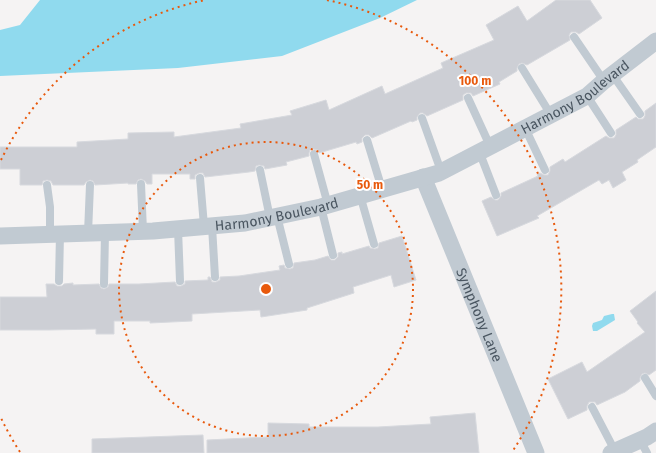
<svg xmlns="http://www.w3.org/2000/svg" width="656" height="453" font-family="'Fira Sans',sans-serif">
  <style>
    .water { fill: #90daee }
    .building { fill: #cdcfd5; stroke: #d7d9de }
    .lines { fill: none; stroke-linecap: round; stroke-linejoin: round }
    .service { stroke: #c1cad2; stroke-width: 8 }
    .minor { stroke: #c1cad2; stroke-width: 17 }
    .ring { fill: none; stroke: #e8590c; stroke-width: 2; stroke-dasharray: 2 4 }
    .labels { text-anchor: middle; stroke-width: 4; stroke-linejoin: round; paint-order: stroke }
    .street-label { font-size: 14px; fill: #4a5661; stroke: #fff }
    .centre { fill: #e8590c; stroke: #fff; stroke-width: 2 }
    .ring-label { font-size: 12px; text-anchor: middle; font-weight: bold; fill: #e8590c; stroke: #fff; stroke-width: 4; stroke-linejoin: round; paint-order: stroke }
  </style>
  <rect width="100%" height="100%" fill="#f5f3f3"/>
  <g class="water">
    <path d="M 40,0 L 417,0 L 380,18 L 282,56 L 178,68 L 0,76 L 0,30 L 20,25 Z"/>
    <path d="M 612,314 L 614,314 L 615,320 L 597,331 L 593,331 L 592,326 L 593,323 L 602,320 L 604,316 Z"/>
  </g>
  <g class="building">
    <path d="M 556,0 L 590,0 L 602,18 L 579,34 L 576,32 L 571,32 L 569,35 L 570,40 L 527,65 L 522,63 L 519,64 L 517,68 L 517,71 L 499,82 L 500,84 L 473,96 L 471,93 L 466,93 L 463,95 L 463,100 L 427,116 L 423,113 L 420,113 L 417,117 L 417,120 L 412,122 L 411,121 L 372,138 L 369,135 L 365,135 L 362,138 L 362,142 L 357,144 L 356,142 L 319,153 L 318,150 L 313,149 L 310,150 L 309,153 L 309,156 L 286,162 L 287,165 L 265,169 L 264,166 L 259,165 L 256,166 L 255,171 L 249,172 L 205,177 L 203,173 L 199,173 L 195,175 L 195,179 L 190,179 L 190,174 L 152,174 L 152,184 L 147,184 L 145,181 L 141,179 L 138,180 L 136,184 L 128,184 L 128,183 L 95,185 L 93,181 L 90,180 L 86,182 L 84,185 L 53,185 L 51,181 L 47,180 L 43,181 L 42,185 L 20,185 L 20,169 L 0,169 L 0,147 L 77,147 L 77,142 L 128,139 L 128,133 L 174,132 L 174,137 L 241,128 L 240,124 L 292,115 L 290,111 L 326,100 L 329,110 L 382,86 L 385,94 L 443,68 L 441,63 L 494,40 L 486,25 L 518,6 L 527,21 Z"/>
    <path d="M 656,103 L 656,147 L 637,160 L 638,162 L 622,172 L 626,180 L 613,188 L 609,180 L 602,184 L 599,180 L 537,216 L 539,218 L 497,236 L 482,201 L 491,197 L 495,200 L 498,200 L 501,196 L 501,193 L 538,176 L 537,174 L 540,173 L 544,175 L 548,175 L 550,171 L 550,167 L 563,159 L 565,162 L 606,136 L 609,138 L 614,138 L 616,135 L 616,130 L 636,117 L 638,119 L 643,119 L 645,116 L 645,111 Z"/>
    <path d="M 402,236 L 416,280 L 394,287 L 391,275 L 353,287 L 354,293 L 307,308 L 307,310 L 261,317 L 260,310 L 192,314 L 192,321 L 150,323 L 150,321 L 114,321 L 114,334 L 96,334 L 96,329 L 48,330 L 0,330 L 0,297 L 47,297 L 46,284 L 54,284 L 57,286 L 62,286 L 64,284 L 73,283 L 73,285 L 99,284 L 101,288 L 104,289 L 108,287 L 109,284 L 139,284 L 175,282 L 177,286 L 181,286 L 185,284 L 185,281 L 208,280 L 208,277 L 210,277 L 212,282 L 216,282 L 220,280 L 220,277 L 239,276 L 280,270 L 279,266 L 284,265 L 285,268 L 290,269 L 293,268 L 294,263 L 315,260 L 328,256 L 331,260 L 335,260 L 338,257 L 338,253 L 342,252 L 342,254 L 369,246 L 370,248 L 375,249 L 378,248 L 379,243 Z"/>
    <path d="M 656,291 L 656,370 L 649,375 L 645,373 L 642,374 L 640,378 L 640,381 L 625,392 L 597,405 L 595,402 L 589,402 L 587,406 L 587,410 L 568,419 L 548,379 L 582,362 L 587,372 L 645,332 L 637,323 L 638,322 L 630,311 Z"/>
    <path d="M 475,413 L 479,453 L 207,453 L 207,440 L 268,437 L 268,423 L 309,424 L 309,427 L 378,427 L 431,424 L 430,417 Z"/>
    <path d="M 203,435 L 204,453 L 92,453 L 92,439 Z"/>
  </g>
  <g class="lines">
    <g class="service">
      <path d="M 574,37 L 604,81"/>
      <path d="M 522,68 L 551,115"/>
      <path d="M 612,74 L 640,114"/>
      <path d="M 587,96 L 611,133"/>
      <path d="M 468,98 L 490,146"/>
      <path d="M 422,118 L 441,171"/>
      <path d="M 525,128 L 545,170"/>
      <path d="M 367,140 L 382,189"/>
      <path d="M 479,151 L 496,195"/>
      <path d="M 314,154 L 328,205"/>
      <path d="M 260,170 L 270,218"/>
      <path d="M 200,178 L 204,226"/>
      <path d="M 141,184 L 143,231"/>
      <path d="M 47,185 L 50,207 L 50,235"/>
      <path d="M 360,195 L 374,244"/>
      <path d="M 321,207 L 333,255"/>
      <path d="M 277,216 L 289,264"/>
      <path d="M 212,226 L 215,277"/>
      <path d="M 178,229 L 180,281"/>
      <path d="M 88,233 L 90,185"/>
      <path d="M 59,281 L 60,234"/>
      <path d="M 104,284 L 105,233"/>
      <path d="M 645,378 L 656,396"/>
      <path d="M 592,407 L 615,451"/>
      <path d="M 640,440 L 647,453"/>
    </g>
    <g class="minor">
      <path id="s1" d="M 423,177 L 536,453"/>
      <path id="s2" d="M 0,236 L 153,231 L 245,223 L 321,207 L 439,173 L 587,96 L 604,81 L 656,41"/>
      <path d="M 611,453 L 647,437 L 656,431"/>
    </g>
  </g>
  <g class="ring">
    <circle cx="266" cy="289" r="147"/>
    <path d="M20 452A295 295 0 0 1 1 418M1 160A295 295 0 0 1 205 0M327 0A295 295 0 0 1 512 452"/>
  </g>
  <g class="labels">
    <g class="street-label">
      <text dy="5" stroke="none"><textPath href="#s2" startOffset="602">Harmony Boulevard</textPath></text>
      <text dy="5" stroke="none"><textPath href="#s2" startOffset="278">Harmony Boulevard</textPath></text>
      <text dy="5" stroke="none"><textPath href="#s1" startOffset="149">Symphony Lane</textPath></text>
    </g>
  </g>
  <circle cx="266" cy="289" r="6" class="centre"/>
  <g class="ring-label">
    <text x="475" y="85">100 m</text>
    <text x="370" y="189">50 m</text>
  </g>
</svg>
